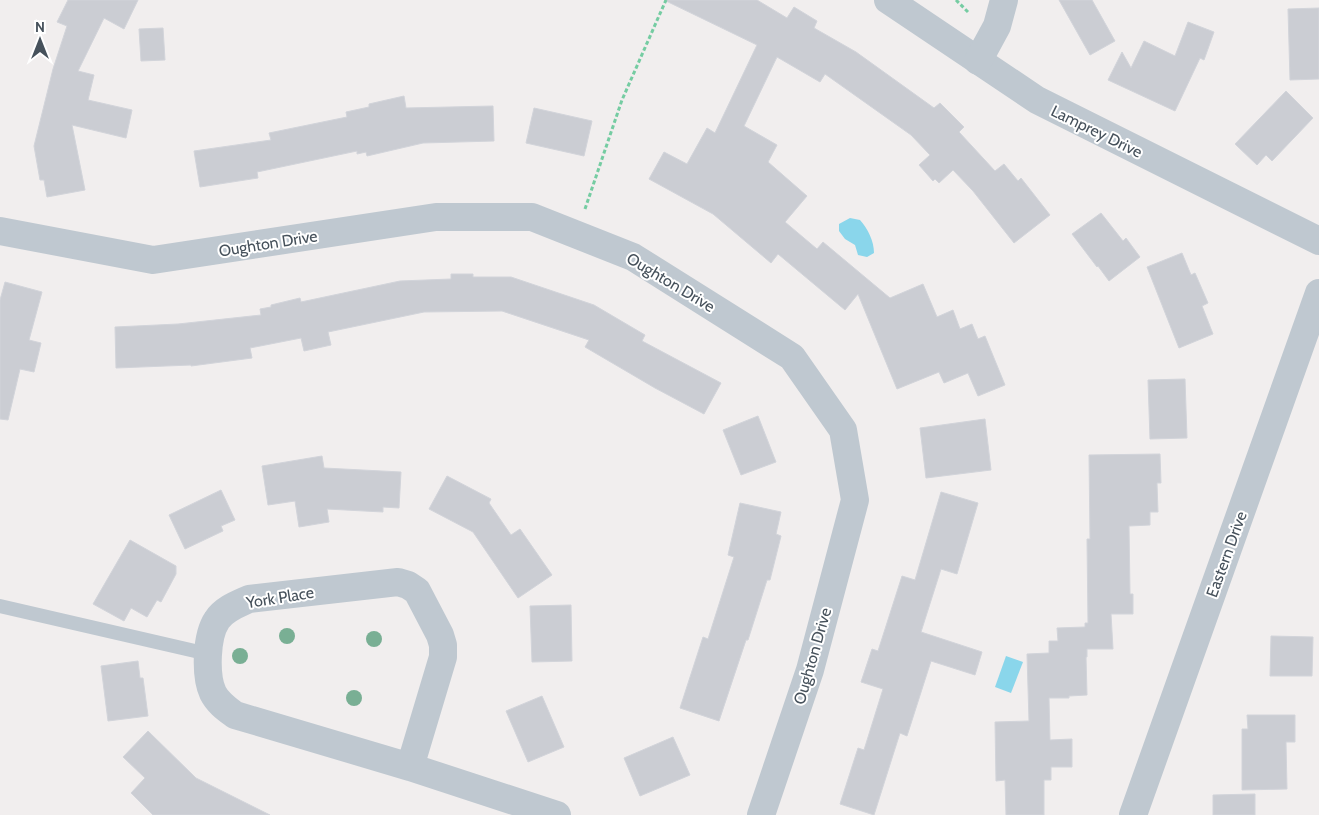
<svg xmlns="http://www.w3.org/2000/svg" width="1319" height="815" font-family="Cabin,sans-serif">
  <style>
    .water { fill: #8ad6eb }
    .building { fill: #cbcdd3; stroke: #d2d4da }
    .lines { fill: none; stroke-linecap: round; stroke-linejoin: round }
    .path { stroke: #75cca2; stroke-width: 3; stroke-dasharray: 4 2.5; stroke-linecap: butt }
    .service { stroke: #bfc8d0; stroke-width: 14 }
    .minor { stroke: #bfc8d0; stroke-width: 28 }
    .tertiary { stroke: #bfc8d0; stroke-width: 28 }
    .tree { fill: #79af94 }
    .labels { text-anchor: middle; stroke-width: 4; stroke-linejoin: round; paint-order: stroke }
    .street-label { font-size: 16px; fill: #46515b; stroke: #fff }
  </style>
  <rect width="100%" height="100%" fill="#f1eeee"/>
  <g class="water">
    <path d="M 850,218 L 860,220 C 868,229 874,241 874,253 L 867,257 L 858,255 L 855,245 L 845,239 L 839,231 L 839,224 Z"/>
    <path d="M 1006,656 L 1023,662 L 1011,693 L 995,687 Z"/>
  </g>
  <g class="building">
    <path d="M 68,0 L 138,0 L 124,29 L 104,18 L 78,71 L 94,75 L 88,100 L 132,110 L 126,138 L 72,125 L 85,190 L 47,197 L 44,180 L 40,180 L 34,146 L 53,69 L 67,26 L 57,22 Z"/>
    <path d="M 664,0 L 757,0 L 787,18 L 794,7 L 817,21 L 814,28 L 856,52 L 934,108 L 940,103 L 964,127 L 959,132 L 995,171 L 1004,164 L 1018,181 L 1021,178 L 1050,215 L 1014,243 L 973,191 L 953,170 L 939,183 L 935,179 L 933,181 L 919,165 L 930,155 L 911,135 L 825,74 L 820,82 L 777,57 L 744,126 L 777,145 L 768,162 L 807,196 L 785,222 L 817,249 L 823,242 L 890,298 L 923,284 L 937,317 L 953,310 L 960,329 L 972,324 L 978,339 L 985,336 L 1005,385 L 978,396 L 968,373 L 944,383 L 939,372 L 897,389 L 858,294 L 845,310 L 778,254 L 771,263 L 713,214 L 649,179 L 664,152 L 687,164 L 707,128 L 715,133 L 757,45 Z"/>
    <path d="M 1059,0 L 1092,0 L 1115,41 L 1090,55 Z"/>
    <path d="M 1319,8 L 1319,79 L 1290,80 L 1288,9 Z"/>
    <path d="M 1188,22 L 1214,32 L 1204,60 L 1200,58 L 1175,111 L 1108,80 L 1122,52 L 1131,68 L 1144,41 L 1175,56 Z"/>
    <path d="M 163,28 L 165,60 L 141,61 L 139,29 Z"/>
    <path d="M 1286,91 L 1313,118 L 1272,161 L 1266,155 L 1257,165 L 1235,144 Z"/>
    <path d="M 404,96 L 406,108 L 493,106 L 494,141 L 423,143 L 367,156 L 366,152 L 357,154 L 357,151 L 257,172 L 258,178 L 200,187 L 194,151 L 271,140 L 269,133 L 347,117 L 346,112 L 369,107 L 369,104 Z"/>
    <path d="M 534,108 L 592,121 L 584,156 L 526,143 Z"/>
    <path d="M 1101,213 L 1123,241 L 1126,238 L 1140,257 L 1109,281 L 1098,266 L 1097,267 L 1072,234 Z"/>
    <path d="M 1182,253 L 1191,275 L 1195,273 L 1208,303 L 1202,306 L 1213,334 L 1179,348 L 1147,267 Z"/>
    <path d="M 451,274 L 473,274 L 473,277 L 511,277 L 594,305 L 645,335 L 642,341 L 721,383 L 704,414 L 655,388 L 585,347 L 589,340 L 502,311 L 424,312 L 328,332 L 331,345 L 304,351 L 301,338 L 250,348 L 252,358 L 191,366 L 191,365 L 116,368 L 115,327 L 178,324 L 261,315 L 260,309 L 271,307 L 271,305 L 300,298 L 301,302 L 400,281 L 451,279 Z"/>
    <path d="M 5,282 L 42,292 L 29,340 L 41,343 L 34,372 L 20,369 L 8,420 L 0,419 L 0,300 Z"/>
    <path d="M 1185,379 L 1187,438 L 1150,439 L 1148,380 Z"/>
    <path d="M 758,416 L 776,462 L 741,475 L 723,430 Z"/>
    <path d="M 985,419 L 991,470 L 926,478 L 920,428 Z"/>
    <path d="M 1160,454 L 1161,483 L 1157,483 L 1158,512 L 1150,512 L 1150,525 L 1129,526 L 1130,594 L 1133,594 L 1133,614 L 1111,614 L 1113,649 L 1087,649 L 1087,657 L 1086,657 L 1087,695 L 1069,696 L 1069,698 L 1049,698 L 1050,740 L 1072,739 L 1072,767 L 1051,767 L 1051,780 L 1044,780 L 1044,815 L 1006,815 L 1005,780 L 996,781 L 995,722 L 1029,721 L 1027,654 L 1049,653 L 1049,641 L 1058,641 L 1057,628 L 1085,627 L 1085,623 L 1088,623 L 1087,539 L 1090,539 L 1089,455 Z"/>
    <path d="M 322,456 L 324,468 L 401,472 L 399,508 L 383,507 L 383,512 L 327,509 L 329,522 L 299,527 L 295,501 L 268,505 L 262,466 Z"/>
    <path d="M 447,476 L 491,499 L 489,503 L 511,535 L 520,529 L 552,575 L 518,598 L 473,532 L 429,509 Z"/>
    <path d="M 221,490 L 235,520 L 221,526 L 223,531 L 185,549 L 169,515 Z"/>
    <path d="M 941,492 L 978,503 L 957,574 L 941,569 L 921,632 L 982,652 L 975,675 L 931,661 L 907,736 L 900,733 L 874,815 L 840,804 L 858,748 L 864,750 L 883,689 L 861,682 L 872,649 L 878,651 L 902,576 L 915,580 Z"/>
    <path d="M 740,503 L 781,512 L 776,534 L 781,536 L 770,580 L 767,580 L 748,640 L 746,640 L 719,721 L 680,708 L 703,637 L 708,639 L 734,557 L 728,555 Z"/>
    <path d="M 130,540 L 176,566 L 176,574 L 161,602 L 157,600 L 147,617 L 131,608 L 124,621 L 93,604 Z"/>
    <path d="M 571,605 L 572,661 L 532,662 L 530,606 Z"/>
    <path d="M 1271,636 L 1313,637 L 1312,676 L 1270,676 Z"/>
    <path d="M 138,661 L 140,678 L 143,678 L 148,716 L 108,721 L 101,666 Z"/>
    <path d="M 542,696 L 564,747 L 528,762 L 506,711 Z"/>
    <path d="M 1247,715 L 1295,715 L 1295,742 L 1286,742 L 1287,789 L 1242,790 L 1242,729 L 1248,729 Z"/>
    <path d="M 148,731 L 196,778 L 270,815 L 153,815 L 131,793 L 145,778 L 123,757 Z"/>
    <path d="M 673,737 L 690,775 L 640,796 L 624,758 Z"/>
    <path d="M 1255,794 L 1255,815 L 1213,815 L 1213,795 Z"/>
  </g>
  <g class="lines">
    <g class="path">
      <path d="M 956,0 L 968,12"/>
      <path d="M 585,209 L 622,100 L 666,0"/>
    </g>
    <path class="service" d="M 0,606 L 208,654"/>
    <g class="minor">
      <path d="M 888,0 L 1037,100 L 1319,241"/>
      <path d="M 978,61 L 997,26 L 1004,0"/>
      <path d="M 0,231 L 153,260 L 436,217 L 532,217 L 633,257 L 792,357 L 843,430 L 855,500 L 810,670 L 761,815"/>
      <path d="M 410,767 L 443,657 L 443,645 L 440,635 L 417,591 L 408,585 L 398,582 L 249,599 C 238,604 224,609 217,620 C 206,636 205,676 213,693 C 218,703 227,709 235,715 L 410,767 L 557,815"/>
    </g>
    <path class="tertiary" d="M 1133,815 L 1319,293"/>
  </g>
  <g class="tree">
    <circle cx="287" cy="636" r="8"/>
    <circle cx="374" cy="639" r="8"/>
    <circle cx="240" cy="656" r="8"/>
    <circle cx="354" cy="698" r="8"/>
  </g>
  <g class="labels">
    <g class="street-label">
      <text transform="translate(1097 131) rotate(26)" y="6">Lamprey Drive</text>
      <text transform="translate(268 243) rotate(-9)" y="6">Oughton Drive</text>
      <text transform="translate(671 282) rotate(31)" y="6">Oughton Drive</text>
      <text transform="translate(1226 554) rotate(-70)" y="6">Eastern Drive</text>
      <text transform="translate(280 597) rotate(-9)" y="6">York Place</text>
      <text transform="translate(812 656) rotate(-74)" y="6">Oughton Drive</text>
    </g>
  </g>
  <g transform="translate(40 40)" stroke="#ffffff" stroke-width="4" paint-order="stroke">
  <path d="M0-4L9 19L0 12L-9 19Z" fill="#46515b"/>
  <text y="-8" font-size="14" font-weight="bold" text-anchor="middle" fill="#46515b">N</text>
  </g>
</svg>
